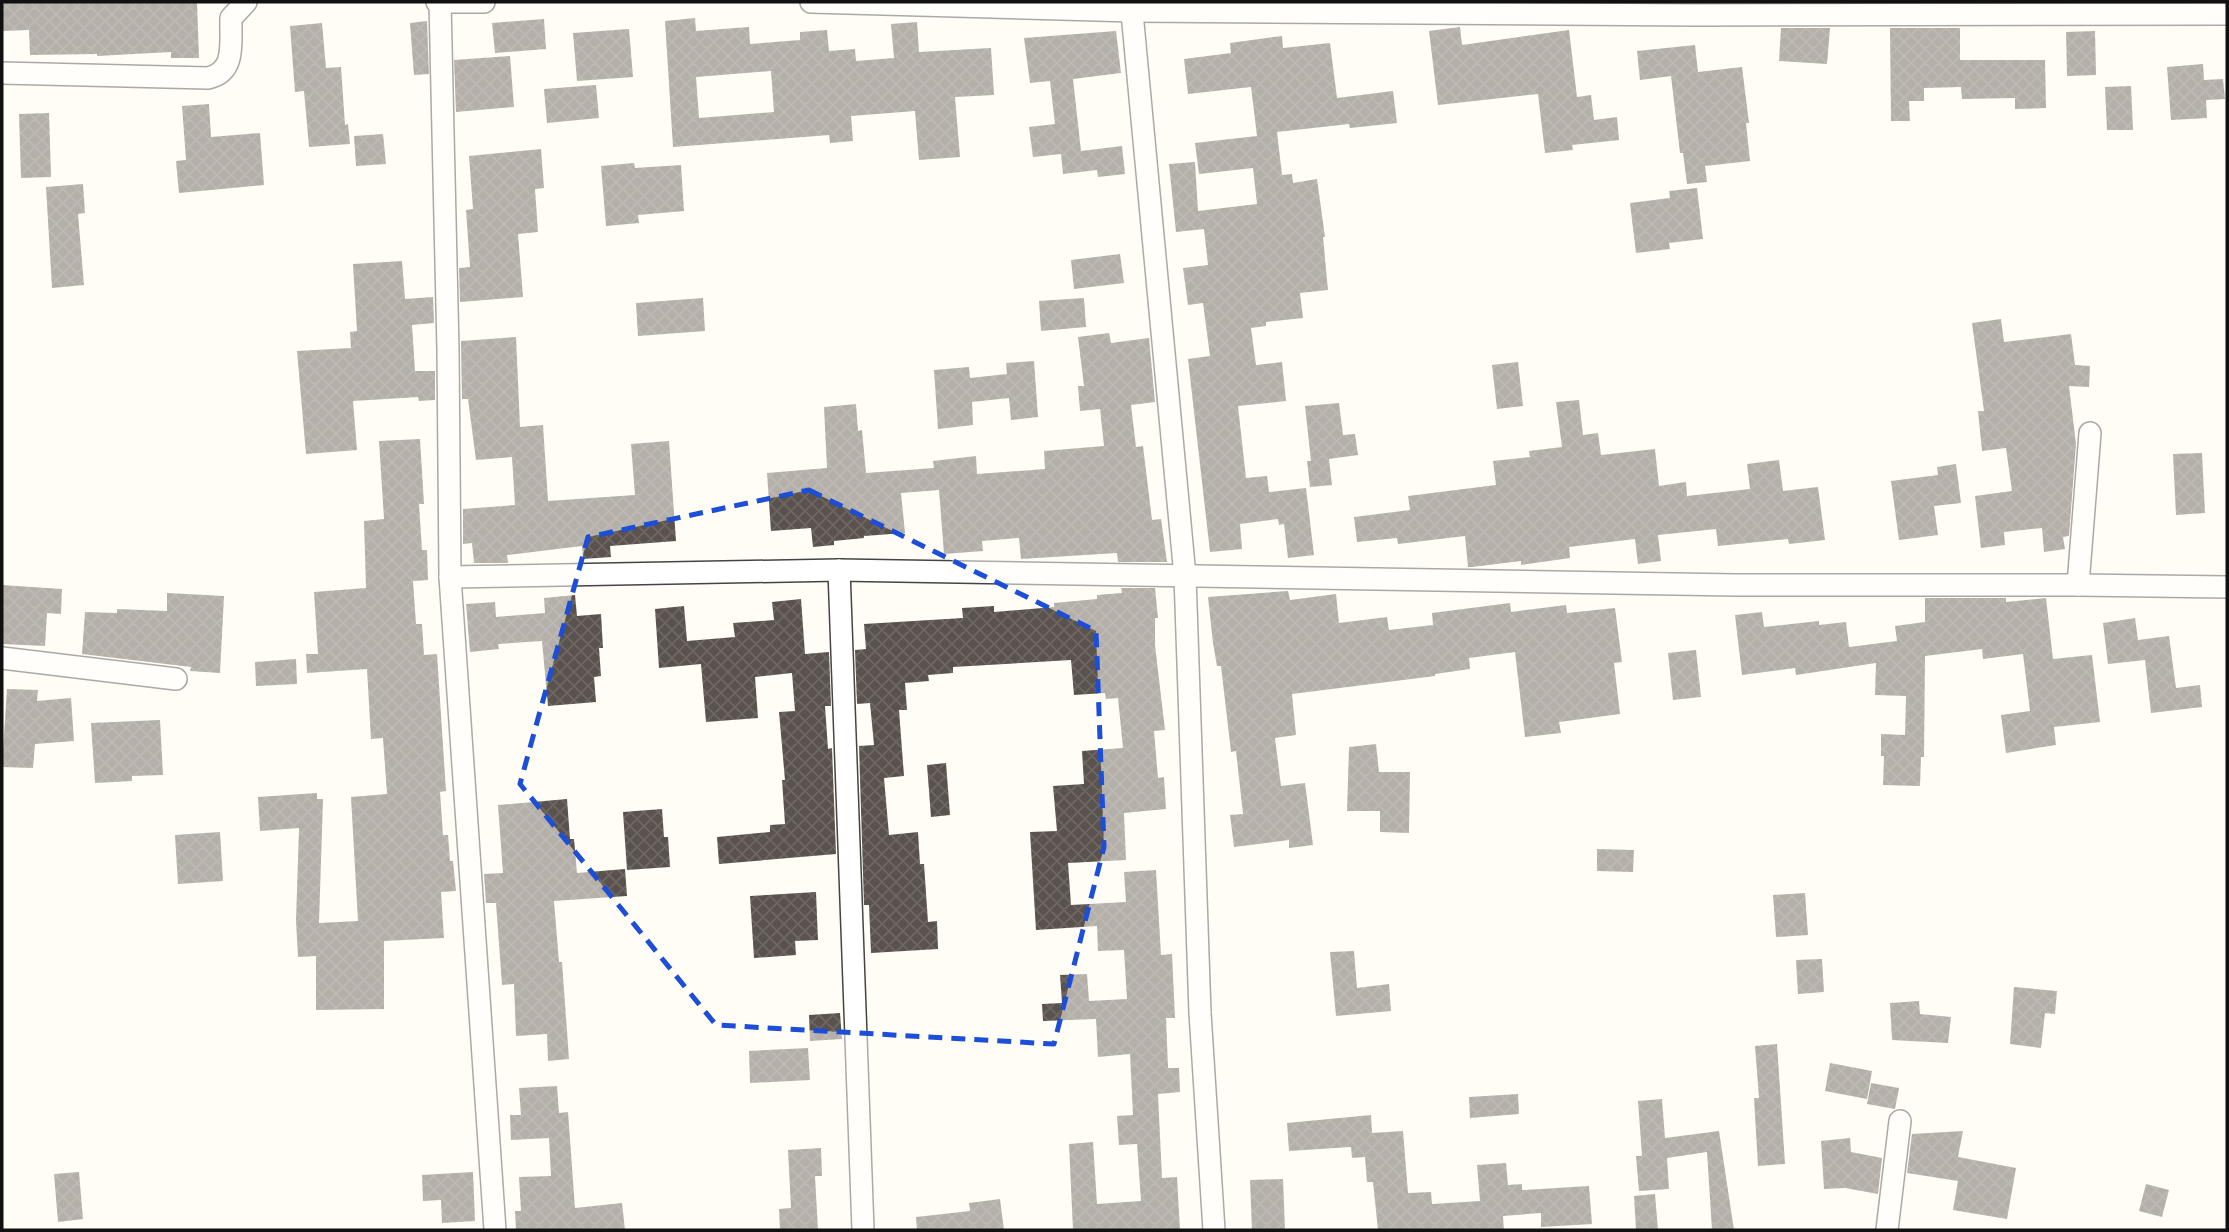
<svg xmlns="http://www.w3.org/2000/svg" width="2229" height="1232" font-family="'Noto Serif',serif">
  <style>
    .building { fill: url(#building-cross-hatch); fill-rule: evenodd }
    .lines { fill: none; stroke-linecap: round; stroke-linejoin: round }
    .minor-casing { stroke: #444; stroke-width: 24 }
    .minor { stroke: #fff; stroke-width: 21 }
    .marked { fill: none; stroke: #1d4ed8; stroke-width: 5; stroke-dasharray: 14 9; stroke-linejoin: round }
  </style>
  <defs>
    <pattern id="building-cross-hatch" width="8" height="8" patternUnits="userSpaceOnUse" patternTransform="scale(1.75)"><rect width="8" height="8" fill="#5a524d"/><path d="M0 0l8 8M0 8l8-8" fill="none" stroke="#6d6662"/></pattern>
  </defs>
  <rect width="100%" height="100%" fill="#fffdf5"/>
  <g class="building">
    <path d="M 2,2 L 197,2 L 199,58 L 171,58 L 171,52 L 97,56 L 97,54 L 30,55 L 29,30 L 2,31 Z"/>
    <path d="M 695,18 L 696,31 L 749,27 L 750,44 L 800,40 L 800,32 L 827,30 L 829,51 L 855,49 L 856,61 L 894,58 L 891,24 L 917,22 L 919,52 L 991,48 L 994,95 L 955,97 L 960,157 L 919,160 L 915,111 L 851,116 L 853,141 L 830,143 L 829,135 L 673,147 L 665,21 ZM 771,71 L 774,112 L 699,118 L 696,77 Z"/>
    <path d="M 544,19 L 546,49 L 495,53 L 492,23 Z"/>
    <path d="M 427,21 L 429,74 L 414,75 L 410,23 Z"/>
    <path d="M 322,23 L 326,68 L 341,67 L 345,125 L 348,124 L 350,144 L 309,147 L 304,91 L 295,92 L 290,26 Z"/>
    <path d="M 1460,27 L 1462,45 L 1569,30 L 1577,97 L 1591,95 L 1594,120 L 1617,117 L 1619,140 L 1572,145 L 1573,150 L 1545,153 L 1538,94 L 1438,105 L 1429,31 Z"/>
    <path d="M 1781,28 L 1830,28 L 1827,64 L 1779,61 Z"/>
    <path d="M 1890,28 L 1960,28 L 1960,60 L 2045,60 L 2046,108 L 2015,109 L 2015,98 L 1962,99 L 1961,87 L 1924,88 L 1924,101 L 1909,101 L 1910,121 L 1891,121 Z"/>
    <path d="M 629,29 L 633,77 L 577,81 L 573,33 Z"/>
    <path d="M 1116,31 L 1121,73 L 1073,79 L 1081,151 L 1122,146 L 1125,174 L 1098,177 L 1097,170 L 1063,174 L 1061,154 L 1033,157 L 1029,127 L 1055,124 L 1050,81 L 1030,83 L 1024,38 Z"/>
    <path d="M 2095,31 L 2096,75 L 2067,76 L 2066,32 Z"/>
    <path d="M 1282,36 L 1283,48 L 1330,43 L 1337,98 L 1393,91 L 1397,123 L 1350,128 L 1349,124 L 1277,132 L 1282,175 L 1292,174 L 1293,183 L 1317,179 L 1325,237 L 1323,237 L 1328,290 L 1300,293 L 1303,318 L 1266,322 L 1266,326 L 1251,328 L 1256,365 L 1282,362 L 1286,401 L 1238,406 L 1246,478 L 1267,476 L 1269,492 L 1306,488 L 1314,555 L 1288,558 L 1284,524 L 1279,525 L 1278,519 L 1240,524 L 1242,549 L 1210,552 L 1188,359 L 1210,356 L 1203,303 L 1188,305 L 1183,268 L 1208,265 L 1204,229 L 1176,232 L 1169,164 L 1195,162 L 1198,211 L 1257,204 L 1253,168 L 1199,174 L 1195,143 L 1257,136 L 1251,87 L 1188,94 L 1184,59 L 1231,53 L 1230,43 Z"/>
    <path d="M 1695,45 L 1698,72 L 1742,67 L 1749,123 L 1746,123 L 1750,161 L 1705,166 L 1707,182 L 1687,184 L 1683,153 L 1680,153 L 1671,76 L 1640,80 L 1637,51 Z"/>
    <path d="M 510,56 L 514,107 L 456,112 L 454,60 Z"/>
    <path d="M 2203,64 L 2204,80 L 2223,79 L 2225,99 L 2206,100 L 2207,118 L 2171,120 L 2167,67 Z"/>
    <path d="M 596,85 L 599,118 L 547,123 L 544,89 Z"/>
    <path d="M 2131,86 L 2133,130 L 2107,130 L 2105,87 Z"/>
    <path d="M 209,104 L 211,137 L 260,133 L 264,185 L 179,193 L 176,161 L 186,160 L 182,106 Z"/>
    <path d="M 49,113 L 51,177 L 21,178 L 19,114 Z"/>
    <path d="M 383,134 L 386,164 L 356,166 L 354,136 Z"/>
    <path d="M 541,149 L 544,188 L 535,189 L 538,232 L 518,234 L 523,297 L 460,302 L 459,268 L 470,267 L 466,210 L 473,209 L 469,156 Z"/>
    <path d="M 634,163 L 635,168 L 681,165 L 684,211 L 638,215 L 639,223 L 606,226 L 601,166 Z"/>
    <path d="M 83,184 L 85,213 L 78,214 L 84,285 L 52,288 L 46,187 Z"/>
    <path d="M 1697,188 L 1703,239 L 1669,243 L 1670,249 L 1636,253 L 1630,203 L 1670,198 L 1669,191 Z"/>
    <path d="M 1120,254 L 1124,283 L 1074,289 L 1071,260 Z"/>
    <path d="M 402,261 L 405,299 L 433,297 L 434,323 L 412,325 L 415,371 L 435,371 L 435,400 L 419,401 L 418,397 L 353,401 L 357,450 L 306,454 L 297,351 L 351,348 L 350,332 L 357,331 L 353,264 Z"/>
    <path d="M 703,298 L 705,331 L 638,336 L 636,303 Z"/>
    <path d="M 1084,298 L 1086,327 L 1041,331 L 1039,301 Z"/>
    <path d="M 2001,319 L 2004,342 L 2071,334 L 2075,365 L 2090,366 L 2089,387 L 2069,386 L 2076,444 L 2069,536 L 2063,537 L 2065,549 L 2044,552 L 2042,528 L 2004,532 L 2005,545 L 1981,548 L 1975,496 L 2012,491 L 2006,448 L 1982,451 L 1978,411 L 1984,411 L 1972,323 Z"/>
    <path d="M 1109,333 L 1111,343 L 1149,338 L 1155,402 L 1131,405 L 1136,447 L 1143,446 L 1152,520 L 1161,519 L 1167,562 L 1118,562 L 1117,553 L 1021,559 L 1019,538 L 982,541 L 983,551 L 944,554 L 939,490 L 901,493 L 905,533 L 864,536 L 864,538 L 834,541 L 834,545 L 813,547 L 811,528 L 771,531 L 767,473 L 827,468 L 824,407 L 856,404 L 858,431 L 862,430 L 866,473 L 934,468 L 933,461 L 976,456 L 977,474 L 1045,469 L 1044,451 L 1104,446 L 1100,409 L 1080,411 L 1078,386 L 1084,386 L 1078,337 Z"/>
    <path d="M 516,337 L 520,427 L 543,425 L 548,501 L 635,495 L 631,444 L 669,441 L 676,541 L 610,546 L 611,557 L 583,559 L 582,546 L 507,555 L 508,563 L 474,563 L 472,543 L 463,544 L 463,509 L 515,505 L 512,457 L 476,460 L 468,399 L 462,399 L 461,341 Z"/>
    <path d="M 1034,361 L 1038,417 L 1011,420 L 1009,398 L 972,402 L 973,425 L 938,429 L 934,370 L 969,367 L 970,378 L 1007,374 L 1006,363 Z"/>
    <path d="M 1518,362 L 1523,406 L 1497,409 L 1492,365 Z"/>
    <path d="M 1579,400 L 1583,435 L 1598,433 L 1601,455 L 1655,449 L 1659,486 L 1686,482 L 1687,496 L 1750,489 L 1747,464 L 1779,460 L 1783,491 L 1818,487 L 1825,540 L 1789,544 L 1788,539 L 1718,546 L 1716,529 L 1658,535 L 1661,561 L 1638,564 L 1635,539 L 1569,547 L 1570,558 L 1521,565 L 1521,561 L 1472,567 L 1468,567 L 1465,536 L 1398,544 L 1397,538 L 1357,542 L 1354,517 L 1410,510 L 1408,496 L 1496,485 L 1493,461 L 1530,457 L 1529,451 L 1562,447 L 1556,402 Z"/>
    <path d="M 1339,403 L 1343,435 L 1355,434 L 1358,455 L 1329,459 L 1332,485 L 1310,487 L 1307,461 L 1311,461 L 1305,406 Z"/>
    <path d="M 420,439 L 424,504 L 419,504 L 422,550 L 427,550 L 428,580 L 413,581 L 416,624 L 422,624 L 424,655 L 437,654 L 446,791 L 440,792 L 443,835 L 448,835 L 450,861 L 453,861 L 456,891 L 441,892 L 444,938 L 384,941 L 384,1009 L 316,1010 L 316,956 L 298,957 L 296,921 L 299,828 L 260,831 L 258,797 L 317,793 L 317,799 L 323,799 L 319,923 L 358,921 L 351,797 L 387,794 L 383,738 L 371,739 L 367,669 L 307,673 L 306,654 L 318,654 L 314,592 L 366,588 L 364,521 L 384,519 L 379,441 Z"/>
    <path d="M 2202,453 L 2205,513 L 2176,515 L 2173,454 Z"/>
    <path d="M 1956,464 L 1961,503 L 1934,506 L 1938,535 L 1899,540 L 1891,481 L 1938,475 L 1937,467 Z"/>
    <path d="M 2,585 L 62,589 L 61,614 L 47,613 L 45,646 L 2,644 Z"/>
    <path d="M 1121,588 L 1155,588 L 1158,618 L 1155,618 L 1155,645 L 1165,730 L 1154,731 L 1158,778 L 1164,777 L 1166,809 L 1124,813 L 1126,860 L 1068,863 L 1071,905 L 1126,902 L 1124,872 L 1156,870 L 1161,955 L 1172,954 L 1175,1018 L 1166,1018 L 1168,1068 L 1179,1068 L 1180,1092 L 1158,1094 L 1162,1178 L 1177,1177 L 1180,1230 L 1073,1230 L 1069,1144 L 1093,1142 L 1097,1204 L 1141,1201 L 1137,1144 L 1119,1145 L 1117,1116 L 1133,1115 L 1130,1054 L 1098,1057 L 1096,1019 L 1043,1021 L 1042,1004 L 1062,1003 L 1060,975 L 1087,974 L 1089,1001 L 1127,999 L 1124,950 L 1098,951 L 1097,926 L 1036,930 L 1030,832 L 1057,831 L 1053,786 L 1084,784 L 1082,751 L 1123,748 L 1118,698 L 1106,699 L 1105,693 L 1074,695 L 1071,660 L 953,667 L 953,673 L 928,675 L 929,681 L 905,683 L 907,710 L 899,710 L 904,776 L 884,778 L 889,835 L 918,832 L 920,864 L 924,864 L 928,922 L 937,921 L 938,949 L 871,953 L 869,905 L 864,905 L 859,746 L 874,745 L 870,703 L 857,704 L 855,650 L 866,649 L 864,624 L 963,618 L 962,608 L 994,606 L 994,612 L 1054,607 L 1054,603 L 1097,599 L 1097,595 L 1122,593 Z"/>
    <path d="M 1288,591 L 1290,600 L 1336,594 L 1339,623 L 1387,617 L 1389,630 L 1433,625 L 1432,613 L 1510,603 L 1511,612 L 1566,605 L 1567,613 L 1615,608 L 1622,662 L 1614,663 L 1620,714 L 1559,722 L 1561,733 L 1525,737 L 1515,652 L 1469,658 L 1470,669 L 1435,674 L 1435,676 L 1292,694 L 1296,735 L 1275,738 L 1281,786 L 1305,783 L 1313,845 L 1289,848 L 1289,840 L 1234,847 L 1230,815 L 1243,814 L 1236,751 L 1231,752 L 1221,666 L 1217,666 L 1213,643 L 1208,597 Z"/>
    <path d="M 167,593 L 224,596 L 220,673 L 190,671 L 191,667 L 82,654 L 85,612 L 117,613 L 117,609 L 167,611 Z"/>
    <path d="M 575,595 L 577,616 L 601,614 L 603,648 L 599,648 L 601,676 L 594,677 L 596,702 L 548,706 L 542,641 L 498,644 L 499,649 L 470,652 L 466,604 L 495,602 L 496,617 L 545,613 L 544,598 Z"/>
    <path d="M 1925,598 L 2006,598 L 2006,602 L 2046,598 L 2053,659 L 2092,655 L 2100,722 L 2054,727 L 2056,745 L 2006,753 L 2001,715 L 2030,711 L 2023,654 L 1983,659 L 1982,649 L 1925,656 L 1924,757 L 1921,757 L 1920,786 L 1883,785 L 1884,756 L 1881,756 L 1881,734 L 1905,735 L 1906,696 L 1875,695 L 1876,663 L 1796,675 L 1795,668 L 1742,675 L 1735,615 L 1762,612 L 1764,627 L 1819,621 L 1819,625 L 1846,622 L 1849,647 L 1897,641 L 1895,626 L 1925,622 Z"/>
    <path d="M 801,599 L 805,654 L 829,652 L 831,706 L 825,706 L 828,749 L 832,748 L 836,854 L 719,864 L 717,837 L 770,832 L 770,825 L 785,824 L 782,780 L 785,780 L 779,712 L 795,711 L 792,673 L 755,677 L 758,718 L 706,722 L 701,664 L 659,668 L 655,609 L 684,606 L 687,641 L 735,637 L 733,623 L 774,620 L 772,602 Z"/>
    <path d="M 2135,618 L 2138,640 L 2169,636 L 2176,688 L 2200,685 L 2202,707 L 2151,713 L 2145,660 L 2108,664 L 2103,623 Z"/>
    <path d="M 1696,650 L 1701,697 L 1673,700 L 1668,653 Z"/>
    <path d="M 296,659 L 297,684 L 256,686 L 255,662 Z"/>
    <path d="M 7,689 L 38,690 L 37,701 L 71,698 L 74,741 L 35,744 L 33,768 L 2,767 Z"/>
    <path d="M 160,720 L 163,775 L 132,776 L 132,781 L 95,783 L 91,723 Z"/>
    <path d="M 1376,744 L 1379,772 L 1410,772 L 1409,833 L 1380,832 L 1380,811 L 1347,811 L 1349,747 Z"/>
    <path d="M 946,763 L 950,815 L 931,817 L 927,765 Z"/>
    <path d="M 567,799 L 570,839 L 574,839 L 577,873 L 625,869 L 627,896 L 554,901 L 559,962 L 562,962 L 569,1059 L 548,1061 L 547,1034 L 516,1036 L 514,984 L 502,985 L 496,903 L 486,903 L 484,874 L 503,873 L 498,805 Z"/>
    <path d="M 662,809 L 664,837 L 668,837 L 670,867 L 627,870 L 623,812 Z"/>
    <path d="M 220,832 L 223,881 L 178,884 L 175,835 Z"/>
    <path d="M 1597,849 L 1634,850 L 1633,872 L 1597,871 Z"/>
    <path d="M 816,892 L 818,940 L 795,941 L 796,955 L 754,958 L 750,896 Z"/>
    <path d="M 1805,893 L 1808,935 L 1776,937 L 1773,895 Z"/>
    <path d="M 1354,951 L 1357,988 L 1389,984 L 1391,1011 L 1336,1016 L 1330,952 Z"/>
    <path d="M 1822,959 L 1824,992 L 1798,994 L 1796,960 Z"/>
    <path d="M 2014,987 L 2057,991 L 2055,1014 L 2045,1013 L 2041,1048 L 2010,1044 Z"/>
    <path d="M 1919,1001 L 1920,1014 L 1951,1017 L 1948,1043 L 1892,1040 L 1890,1003 Z"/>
    <path d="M 840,1013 L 842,1039 L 810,1041 L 809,1015 Z"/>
    <path d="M 1777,1044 L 1785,1164 L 1758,1166 L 1754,1098 L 1759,1098 L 1755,1046 Z"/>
    <path d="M 808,1048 L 810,1080 L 750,1083 L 749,1051 Z"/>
    <path d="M 1830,1063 L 1872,1071 L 1867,1099 L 1825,1091 Z"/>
    <path d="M 1871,1083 L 1899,1088 L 1895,1109 L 1867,1104 Z"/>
    <path d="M 557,1086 L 559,1113 L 568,1112 L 575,1208 L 622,1203 L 625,1230 L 516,1230 L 515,1211 L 521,1211 L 519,1177 L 551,1176 L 549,1138 L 511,1140 L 510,1115 L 521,1115 L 519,1088 Z"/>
    <path d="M 1518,1094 L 1519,1114 L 1470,1118 L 1469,1097 Z"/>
    <path d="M 1662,1099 L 1665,1138 L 1719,1131 L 1734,1230 L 1712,1230 L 1707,1152 L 1667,1158 L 1669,1189 L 1639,1191 L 1636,1156 L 1642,1156 L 1638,1101 Z"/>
    <path d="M 1371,1115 L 1372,1133 L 1403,1131 L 1408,1193 L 1431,1192 L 1432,1204 L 1480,1201 L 1477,1165 L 1506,1163 L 1508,1185 L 1522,1184 L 1522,1190 L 1589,1186 L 1592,1224 L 1541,1227 L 1541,1213 L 1503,1216 L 1504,1230 L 1378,1230 L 1373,1182 L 1367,1182 L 1365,1157 L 1352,1158 L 1351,1147 L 1289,1151 L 1287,1123 Z"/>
    <path d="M 1963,1131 L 1958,1157 L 2016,1168 L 2007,1219 L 1953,1210 L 1958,1181 L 1907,1173 L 1912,1134 Z"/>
    <path d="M 1850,1138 L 1851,1152 L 1882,1158 L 1878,1194 L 1845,1188 L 1824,1189 L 1821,1141 Z"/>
    <path d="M 821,1148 L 822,1176 L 815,1176 L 818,1230 L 780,1230 L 779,1209 L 791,1208 L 788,1150 Z"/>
    <path d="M 79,1172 L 83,1219 L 58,1222 L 54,1174 Z"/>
    <path d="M 473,1172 L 475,1221 L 442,1223 L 441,1200 L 423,1201 L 422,1175 Z"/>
    <path d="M 1283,1179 L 1285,1230 L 1252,1230 L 1250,1180 Z"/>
    <path d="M 2146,1184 L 2169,1190 L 2162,1217 L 2139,1211 Z"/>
    <path d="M 1655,1194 L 1658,1230 L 1636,1230 L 1634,1196 Z"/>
    <path d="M 1000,1199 L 1004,1230 L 917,1230 L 916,1217 L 970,1211 L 969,1203 Z"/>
  </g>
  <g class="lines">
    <g class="minor-casing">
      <g id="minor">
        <path d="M 437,2 L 484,2"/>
        <path d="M 440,2 L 448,350 L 450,577 L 495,1230"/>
        <path d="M 811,2 L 1132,11 L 1695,15 L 2227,14"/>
        <path d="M 1131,2 L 1185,576 L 1200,1013 L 1214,1230"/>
        <path d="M 2,73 L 208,78 C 237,72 230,41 231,18 L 246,2"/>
        <path d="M 839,570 L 863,1230"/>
        <path d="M 450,577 L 839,570 L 1735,585 L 2078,585 L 2227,587"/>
        <path d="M 2078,585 L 2090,433"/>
        <path d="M 2,658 L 176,679"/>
        <path d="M 1887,1230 L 1900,1121"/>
      </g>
    </g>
    <use href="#minor" class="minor"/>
  </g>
  <path d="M0 0H2229V1232H0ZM 809,490 L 1096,631 L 1104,847 L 1054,1044 L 716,1025 L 520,784 L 588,537 Z" fill="#fffdf5" fill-opacity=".55" fill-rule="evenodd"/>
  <path class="marked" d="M 809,490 L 1096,631 L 1104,847 L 1054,1044 L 716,1025 L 520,784 L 588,537 Z"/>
  <rect width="2229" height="1232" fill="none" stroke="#111111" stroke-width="7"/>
</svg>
